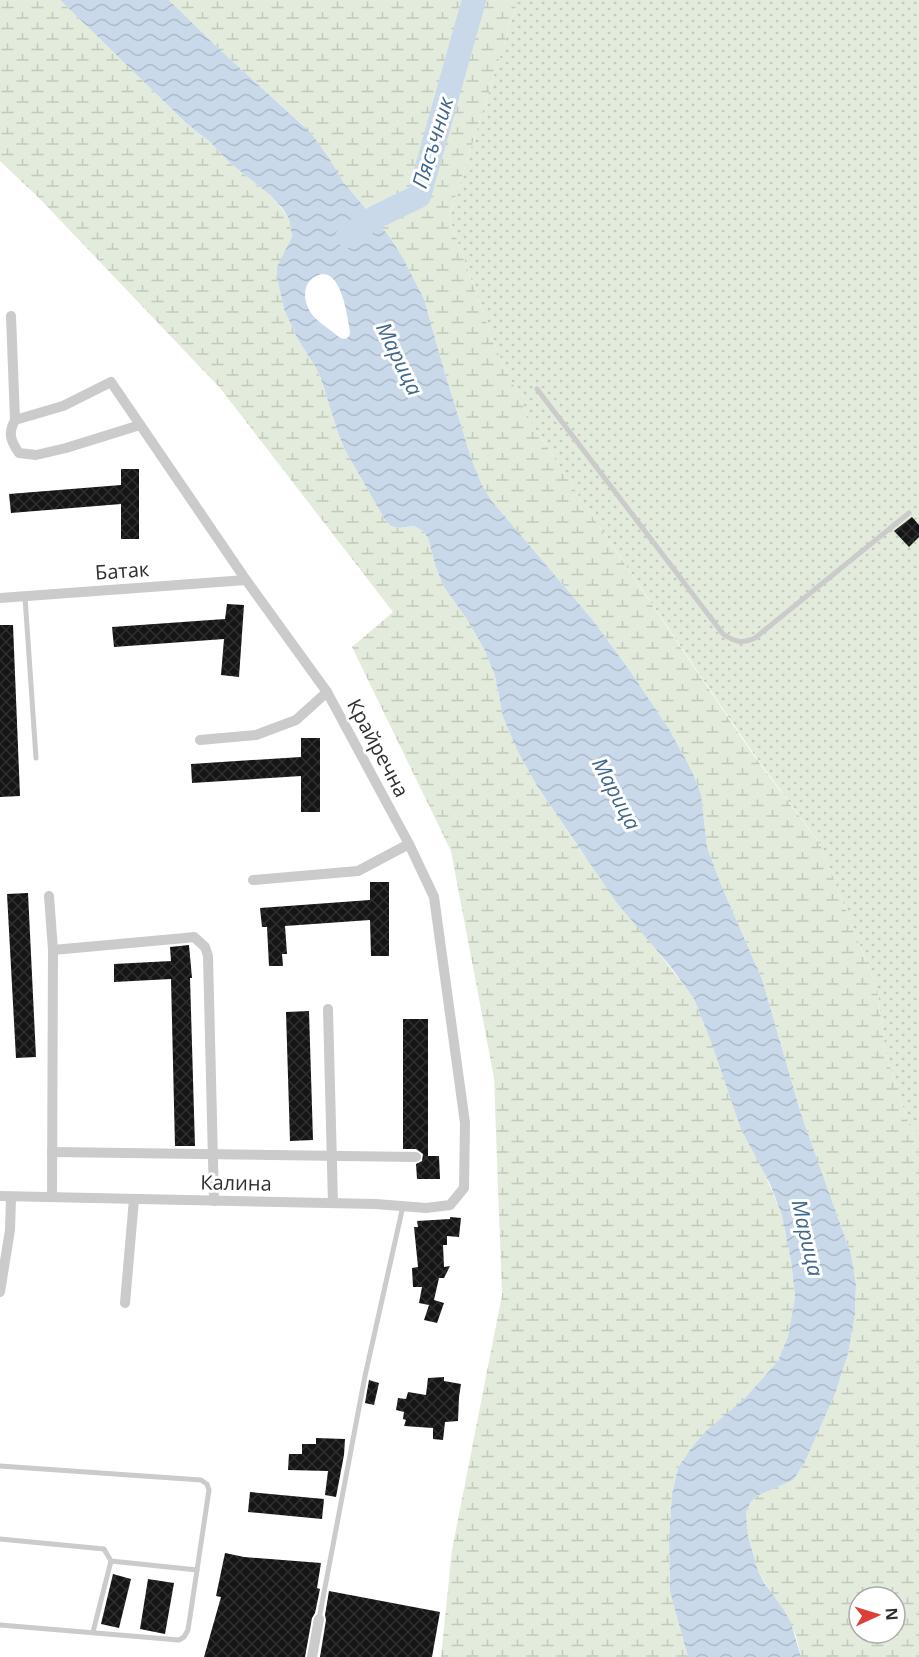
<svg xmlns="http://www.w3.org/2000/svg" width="919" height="1657" font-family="'Open Sans',sans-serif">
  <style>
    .grass { fill: url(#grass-dots) }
    .wetland { fill: url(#wetland-marsh); fill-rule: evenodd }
    .water { fill: url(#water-waves); fill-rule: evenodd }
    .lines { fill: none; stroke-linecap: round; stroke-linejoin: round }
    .river { stroke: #c9d9ea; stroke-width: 24 }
    .building { fill: url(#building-cross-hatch) }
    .service { stroke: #cbcbcb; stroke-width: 5 }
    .minor { stroke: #cbcbcb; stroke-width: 10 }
    .labels { text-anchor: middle; stroke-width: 6; stroke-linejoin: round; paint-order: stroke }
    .street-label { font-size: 20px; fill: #2e2e2e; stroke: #fff }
    .water-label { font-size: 21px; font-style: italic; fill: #40668c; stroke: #fff }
  </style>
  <defs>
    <pattern id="grass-dots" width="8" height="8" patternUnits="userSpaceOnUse" patternTransform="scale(1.5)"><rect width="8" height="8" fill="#e2ebdc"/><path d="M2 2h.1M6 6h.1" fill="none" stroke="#c2cabd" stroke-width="1.8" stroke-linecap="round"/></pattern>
    <pattern id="wetland-marsh" width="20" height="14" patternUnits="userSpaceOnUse" patternTransform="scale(1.5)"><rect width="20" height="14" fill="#e2ebdc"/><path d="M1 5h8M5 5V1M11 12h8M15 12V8" fill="none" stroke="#c2cabd"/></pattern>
    <pattern id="water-waves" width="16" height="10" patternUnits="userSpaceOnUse" patternTransform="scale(1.5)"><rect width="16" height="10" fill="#c9d9ea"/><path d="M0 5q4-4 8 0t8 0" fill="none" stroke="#adbbc9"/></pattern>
    <pattern id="building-cross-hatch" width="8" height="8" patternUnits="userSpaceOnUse" patternTransform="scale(1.5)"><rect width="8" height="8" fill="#151515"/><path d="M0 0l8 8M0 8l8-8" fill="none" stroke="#2f2f2f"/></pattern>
  </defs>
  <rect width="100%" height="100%" fill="#fff"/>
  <path class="grass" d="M 518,0 L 919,0 L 919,1133 L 909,1125 L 886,1054 L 877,989 L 820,844 L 753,753 L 578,495 L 530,420 L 495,346 L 449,217 Z"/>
  <g class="wetland">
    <path d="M 0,0 L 60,0 L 186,123 L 210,142 L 230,163 L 270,195 L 282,209 L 289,219 L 292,237 L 277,278 L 284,309 L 297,338 L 316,368 L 321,379 L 338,433 L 345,450 L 385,520 L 391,526 L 398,528 L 414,526 L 423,531 L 428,538 L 436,568 L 444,587 L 468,621 L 485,651 L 495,676 L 503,717 L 518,752 L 537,786 L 581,851 L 694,999 L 782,1216 L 791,1261 L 795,1297 L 788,1336 L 778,1361 L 745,1398 L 678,1468 L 672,1494 L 669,1535 L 670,1592 L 688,1657 L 441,1657 L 452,1550 L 502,1295 L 494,1078 L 451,851 L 352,647 L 393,612 L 220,388 L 40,199 L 0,161 Z"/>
    <path d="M 169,0 L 518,0 L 449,217 L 495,346 L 530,420 L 578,495 L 752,753 L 820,844 L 877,989 L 886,1054 L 909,1125 L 919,1133 L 919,1657 L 801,1657 L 796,1636 L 784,1610 L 775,1600 L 758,1571 L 748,1536 L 746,1513 L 750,1503 L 757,1496 L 793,1480 L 804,1464 L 835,1394 L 848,1354 L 855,1315 L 856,1284 L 851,1254 L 801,1114 L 762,979 L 722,887 L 707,847 L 701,794 L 692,771 L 669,729 L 630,671 L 592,619 L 491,500 L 482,485 L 471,458 L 442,363 L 424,299 L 403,258 L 389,236 L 344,183 L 329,158 L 311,133 L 218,48 ZM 859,1597 L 895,1597 L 895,1633 L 859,1633 Z"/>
  </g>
  <path class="water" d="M 60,0 L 169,0 L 218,48 L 311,133 L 329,158 L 344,183 L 389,236 L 403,258 L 424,299 L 442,363 L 471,458 L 482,485 L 491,500 L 592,619 L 630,671 L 669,729 L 692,771 L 701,794 L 707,847 L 722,887 L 762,979 L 801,1114 L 851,1254 L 856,1284 L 855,1315 L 848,1354 L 835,1394 L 804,1464 L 793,1480 L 757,1496 L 750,1503 L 746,1513 L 748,1536 L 758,1571 L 765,1584 L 784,1610 L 791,1623 L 801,1657 L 688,1657 L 670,1592 L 669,1535 L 672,1494 L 678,1468 L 690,1450 L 704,1433 L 745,1398 L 778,1361 L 788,1336 L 795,1297 L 791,1261 L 782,1216 L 770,1184 L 741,1129 L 712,1044 L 694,999 L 670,966 L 617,903 L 537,786 L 518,752 L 503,717 L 495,676 L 485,651 L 468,621 L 444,587 L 436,568 L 428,538 L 423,531 L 414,526 L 398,528 L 391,526 L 385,520 L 345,450 L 338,433 L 321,379 L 316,368 L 297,338 L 284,309 L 277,278 L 277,267 L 292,237 L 289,219 L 283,209 L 270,195 L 230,163 L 210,142 L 186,123 ZM 322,274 C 326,275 328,274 331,277 C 343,286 348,318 350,332 L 349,336 L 346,339 C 339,339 336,334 330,330 C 325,326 319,322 314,317 C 302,303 300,279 322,274 Z"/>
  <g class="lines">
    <path class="river" d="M 348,236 L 374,218 L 419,196 L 474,0"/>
  </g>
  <g class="building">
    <path d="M 121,469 L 139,469 L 139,539 L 121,539 L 121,504 L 11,513 L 9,494 L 121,485 Z"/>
    <path d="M 912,517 L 919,525 L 919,537 L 909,547 L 894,531 Z"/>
    <path d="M 227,604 L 244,605 L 239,677 L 221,675 L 224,639 L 114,647 L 112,627 L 225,619 Z"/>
    <path d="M 0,625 L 13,625 L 20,796 L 0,797 Z"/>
    <path d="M 301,738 L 320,738 L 320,812 L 301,812 L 301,776 L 192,783 L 191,764 L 301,757 Z"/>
    <path d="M 370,882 L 389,882 L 389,956 L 371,956 L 370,920 L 285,926 L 287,954 L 282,954 L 283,966 L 269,966 L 267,927 L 262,927 L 260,908 L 370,900 Z"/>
    <path d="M 28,893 L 36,1057 L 16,1058 L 7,894 Z"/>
    <path d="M 189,945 L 192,978 L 190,978 L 195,1146 L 175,1146 L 171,979 L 114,982 L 114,964 L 171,961 L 170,947 Z"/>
    <path d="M 309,1011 L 313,1140 L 290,1141 L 286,1012 Z"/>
    <path d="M 403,1019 L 428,1019 L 428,1156 L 439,1156 L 440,1179 L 417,1179 L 416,1164 L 422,1161 L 423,1154 L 416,1149 L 403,1149 Z"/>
    <path d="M 450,1217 L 461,1218 L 459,1237 L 447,1236 L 447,1245 L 443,1245 L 444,1267 L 450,1266 L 444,1278 L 439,1278 L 434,1300 L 444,1303 L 437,1323 L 424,1320 L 429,1305 L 419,1303 L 422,1287 L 413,1287 L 412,1268 L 418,1267 L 414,1227 L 418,1227 L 417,1221 L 450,1219 Z"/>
    <path d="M 444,1377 L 444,1381 L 461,1384 L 459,1397 L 458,1421 L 445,1422 L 443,1440 L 433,1439 L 433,1428 L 404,1426 L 406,1420 L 403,1419 L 404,1412 L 396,1410 L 398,1398 L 406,1399 L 408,1392 L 426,1395 L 428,1378 Z"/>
    <path d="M 369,1380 L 379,1383 L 374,1405 L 365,1403 Z"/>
    <path d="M 316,1438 L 345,1439 L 344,1455 L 336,1497 L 325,1495 L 328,1471 L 288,1470 L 289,1454 L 302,1454 L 302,1444 L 316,1444 Z"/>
    <path d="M 250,1492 L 324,1499 L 322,1519 L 248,1512 Z"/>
    <path d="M 225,1553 L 244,1557 L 321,1563 L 317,1588 L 320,1589 L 315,1613 L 312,1618 L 305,1657 L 204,1657 L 221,1597 L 216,1596 Z"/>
    <path d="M 113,1574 L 131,1579 L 119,1628 L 101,1624 Z"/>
    <path d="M 148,1579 L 174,1583 L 165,1634 L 140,1629 Z"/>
    <path d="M 329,1591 L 440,1612 L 432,1657 L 320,1657 L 326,1620 L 325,1615 Z"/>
  </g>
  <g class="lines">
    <g class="service">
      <path d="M 537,389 L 723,634 C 735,642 742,644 755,638 L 909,513"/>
      <path d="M 25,597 L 36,758"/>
      <path d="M 0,1466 L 201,1480 L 207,1484 L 209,1490 L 188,1630 L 184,1637 L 179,1640 L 0,1625"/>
      <path d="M 0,1539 L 104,1549 L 111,1561 L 197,1570"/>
      <path d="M 319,1619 L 365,1376 L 403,1206"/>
      <path d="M 93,1632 L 111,1561"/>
    </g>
    <g class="minor">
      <path d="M 11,316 L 15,420"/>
      <path d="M 0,598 L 246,580"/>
      <path d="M 200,740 L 256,735 L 296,720 L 327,692"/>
      <path d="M 253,880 L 358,871 L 409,844"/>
      <path d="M 49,896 L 53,950 L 52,1197"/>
      <path d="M 53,950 L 185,938 L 194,937 L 205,947 L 208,956 L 214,1201"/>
      <path d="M 328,1009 L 333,1203"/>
      <path d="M 52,1152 L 416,1157"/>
      <path d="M 0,1196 L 376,1204 L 426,1208 L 450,1205 L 464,1188 L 465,1123 L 434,897 L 409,844 L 327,692 L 246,580 L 111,382 L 63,406 L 15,420 C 8,433 10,440 19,453 L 36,455 L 66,448 L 140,425"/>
      <path d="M 0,1292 L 10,1230 L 11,1197"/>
      <path d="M 125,1303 L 134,1199"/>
      <path d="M 312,1657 L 319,1619"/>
    </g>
  </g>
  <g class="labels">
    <g class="street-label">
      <text transform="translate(122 571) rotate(-4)" y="7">Батак</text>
      <text transform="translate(378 748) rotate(62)" y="7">Крайречна</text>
      <text transform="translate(236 1183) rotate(1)" y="7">Калина</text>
    </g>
    <g class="water-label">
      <text transform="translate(433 143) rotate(-73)" y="7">Пясъчник</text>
      <text transform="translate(399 359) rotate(64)" y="7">Марица</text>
      <text transform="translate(616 794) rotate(62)" y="7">Марица</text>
      <text transform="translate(807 1238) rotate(77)" y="7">Марица</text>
    </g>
  </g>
  <g transform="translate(877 1615) rotate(86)"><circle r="28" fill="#ffffff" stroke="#ababab" stroke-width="1.5"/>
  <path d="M0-4.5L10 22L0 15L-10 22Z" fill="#dc3f39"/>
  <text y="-9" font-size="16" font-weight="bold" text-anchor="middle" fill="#2e2e2e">N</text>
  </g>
</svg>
